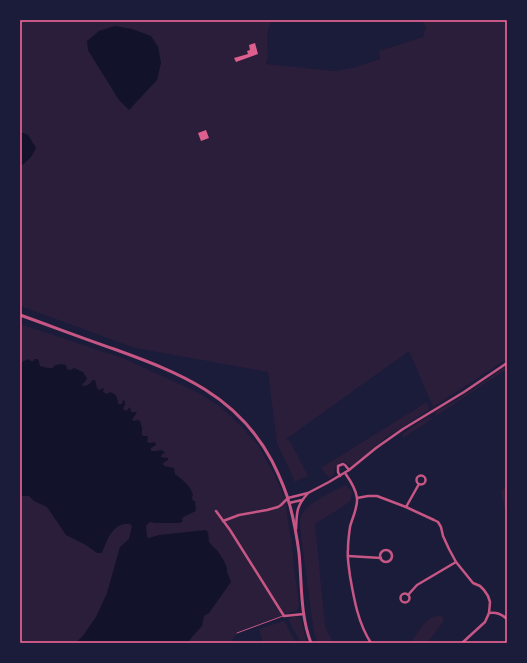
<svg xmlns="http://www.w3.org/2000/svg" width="527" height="663" font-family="Ubuntu,sans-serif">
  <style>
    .green { fill: #2a1e3b; fill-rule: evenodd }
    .water { fill: #12122b }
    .building { fill: #dd5f8e }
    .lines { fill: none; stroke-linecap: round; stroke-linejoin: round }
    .service { stroke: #c65784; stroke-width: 1 }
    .minor { stroke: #c65784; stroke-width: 2.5 }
    .tertiary { stroke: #c65784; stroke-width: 3 }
    .neatline { fill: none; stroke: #ff6b9d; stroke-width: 1.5 }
  </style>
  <rect width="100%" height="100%" fill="#1b1b3a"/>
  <g class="green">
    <path d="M 20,20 L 271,20 L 267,36 L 268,56 L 266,64 L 334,71 L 353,68 L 380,59 L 379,51 L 423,37 L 426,28 L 422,20 L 507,20 L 507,359 L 433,407 L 409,351 L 286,439 L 290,441 L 308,476 L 295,482 L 277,443 L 268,372 L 135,348 L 20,306 L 20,167 L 31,157 L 28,135 L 20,132 ZM 99,31 L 151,36 L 158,47 L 161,63 L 130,110 L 119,100 L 88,50 L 88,41 Z"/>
    <path d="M 20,324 L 125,359 L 199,393 L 222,408 L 239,424 L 258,445 L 273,472 L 285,499 L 288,523 L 292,544 L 294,567 L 299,605 L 297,611 L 285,614 L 284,616 L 237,633 L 230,643 L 20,643 Z"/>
    <path d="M 507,365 L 507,369 L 436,416 L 435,414 L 436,411 C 461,399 484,382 507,365 Z"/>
    <path d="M 427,402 L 429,410 L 387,437 L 351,466 L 343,461 C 340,463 337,464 335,468 C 333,473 336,476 329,478 L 321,468 Z"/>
    <path d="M 429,416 L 432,419 L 403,438 L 402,434 Z"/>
    <path d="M 346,485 L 352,492 L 350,502 L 315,524 L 325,626 L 333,643 L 318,643 L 314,633 L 301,536 C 301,531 300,525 300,520 C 303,503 333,492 346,485 Z"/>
    <path d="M 507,487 L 507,521 L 501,491 Z"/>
    <path d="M 442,615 L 444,621 L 427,643 L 412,643 L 412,641 C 421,628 425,617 442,615 Z"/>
    <path d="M 297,616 L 301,619 L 307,643 L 301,643 L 288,619 Z"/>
    <path d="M 284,621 L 296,643 L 263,643 L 259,629 Z"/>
  </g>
  <g class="water">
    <path d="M 115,26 L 132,29 L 151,36 L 158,47 L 161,63 L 157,80 L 129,110 L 119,100 L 88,50 L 87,41 L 99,31 Z"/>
    <path d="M 20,132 L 28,135 L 36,148 L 31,157 L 20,167 Z"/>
    <path d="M 28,359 L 31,361 L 33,361 L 35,359 L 38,359 L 40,366 C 43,367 48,368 50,368 C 54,369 53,366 56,365 C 59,364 63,364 66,365 L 67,369 L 71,370 L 74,368 L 83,372 L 87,378 L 85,382 L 82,384 L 83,386 L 88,385 L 93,380 L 95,380 L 97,388 L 99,390 L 104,388 L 103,392 L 107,394 L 110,392 C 117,395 117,396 118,404 L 122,404 L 123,400 L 125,401 L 125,405 L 123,408 L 124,410 L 126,411 L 130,407 L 131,412 L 137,412 L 132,420 L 134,421 L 137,420 L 140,421 L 142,428 L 142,435 L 144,436 L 148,436 L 147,442 L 150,443 L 155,442 L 156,445 L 151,448 L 151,451 L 156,451 L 162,450 L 165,453 L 162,454 L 161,457 L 168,458 L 168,460 L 163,463 L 164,466 L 174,468 L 175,474 C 183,480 190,485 193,495 L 192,497 L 193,501 L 195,501 L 196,511 L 183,517 L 182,519 L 183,521 L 180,523 L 155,523 L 150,522 L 146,526 L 147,537 L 149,538 L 159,535 L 206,530 L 208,532 L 209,542 L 213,547 L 217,550 L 224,561 L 227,568 L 227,572 L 231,582 L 209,613 L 204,616 L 202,626 L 192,637 L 188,643 L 75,643 L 82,637 L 96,617 L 107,593 L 120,547 L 129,539 L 132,526 L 130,524 C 113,522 107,540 102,553 L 97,553 L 86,545 L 66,535 L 47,507 L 34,501 L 29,496 L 20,496 L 20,363 Z"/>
  </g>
  <g class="building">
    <path d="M 255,43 L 258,54 L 236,62 L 234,58 L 248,54 L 247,51 L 250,50 L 249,45 Z"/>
    <path d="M 206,130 L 209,138 L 201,141 L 198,133 Z"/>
  </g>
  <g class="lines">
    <path class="service" d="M 237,633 L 283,616"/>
    <g class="minor">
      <path d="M 345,473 C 350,480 356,489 357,498 C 358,508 352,518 350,527 C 349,534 348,542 348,549 C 347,558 349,567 350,576 C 354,599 358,623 371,643"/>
      <circle cx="421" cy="480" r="4.5"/>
      <path d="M 340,476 L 338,472 L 338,466 L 343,464 L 345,465 L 349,470"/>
      <path d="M 357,498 L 368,496 L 377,496 L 406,507 L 434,520 L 438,522 L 441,527 L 443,536 L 449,549 L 456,562 L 473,583 L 480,586 L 484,590 L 488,596 L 490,602 L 489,613 L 485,622 L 462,643"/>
      <path d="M 289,503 L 302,500"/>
      <path d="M 406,507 L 419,484"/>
      <path d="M 216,511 L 230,530 L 284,616 L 304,614"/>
      <path d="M 223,521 L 239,515 L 267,510 L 278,507 L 281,505 L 288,498 L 308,493 L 329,482 L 349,470 L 376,448 L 403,429 L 464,392 L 507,363"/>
      <path d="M 296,529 C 297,511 296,507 308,493"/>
      <circle cx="386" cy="556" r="6"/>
      <path d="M 348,556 L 381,558"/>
      <circle cx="405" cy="598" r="4.5"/>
      <path d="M 408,595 L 417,585 L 456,562"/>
      <path d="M 489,613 C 497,612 501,614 507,619"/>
    </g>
    <path class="tertiary" d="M 20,315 C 51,326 82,338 114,349 C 180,373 237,395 272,461 C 279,475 286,490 290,506 C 294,521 297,538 299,553 C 302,583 300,615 311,643"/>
  </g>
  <rect width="527" height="663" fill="none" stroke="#1b1b3a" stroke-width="42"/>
  <rect x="21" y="21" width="485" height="621" class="neatline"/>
</svg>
